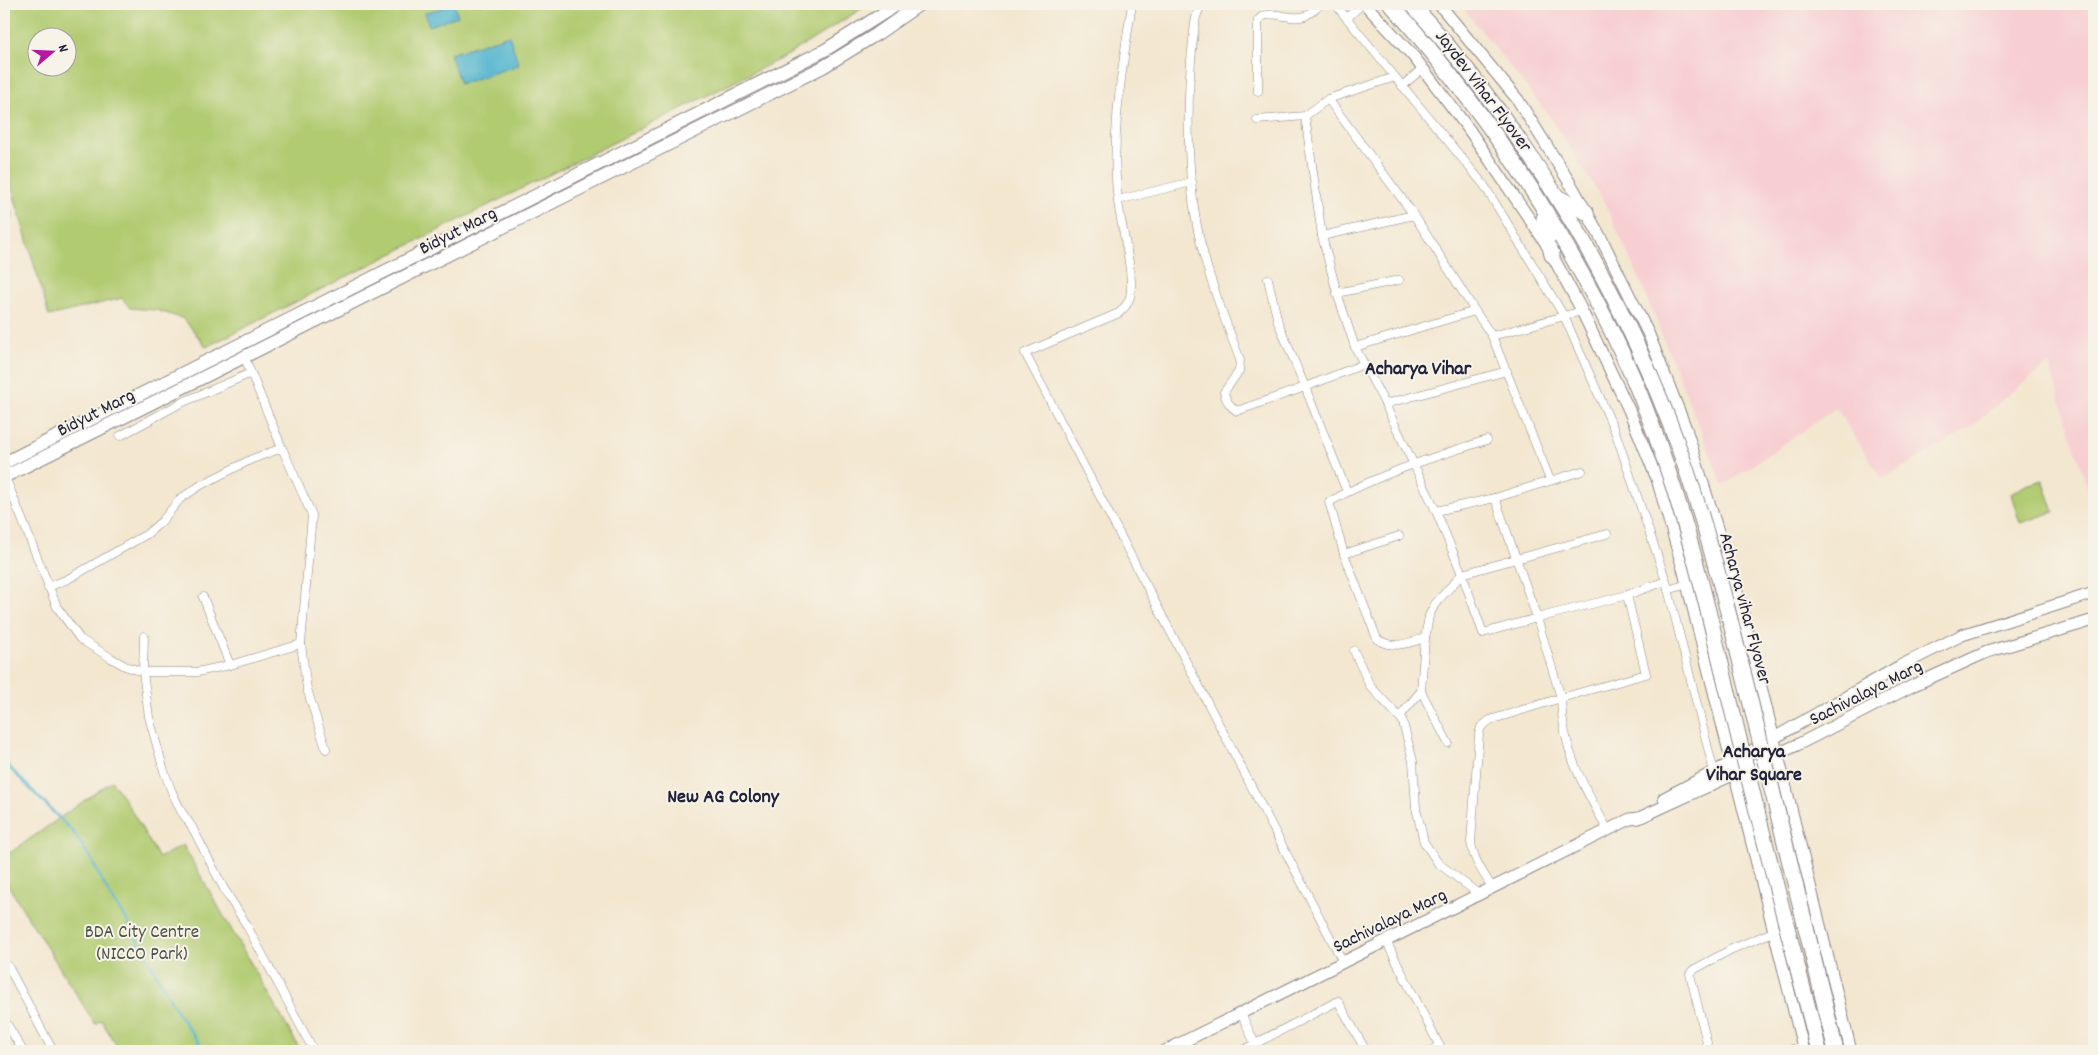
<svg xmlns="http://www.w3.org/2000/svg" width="2098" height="1055" font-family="Dekko,sans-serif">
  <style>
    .built { fill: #f7cfd3 }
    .green { fill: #b1cb71; stroke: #6a7656; fill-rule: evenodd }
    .water { fill: #4eb3cd; stroke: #386a84 }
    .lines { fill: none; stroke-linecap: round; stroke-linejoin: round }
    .stream { stroke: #4eb3cd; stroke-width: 2.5 }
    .street-casing { stroke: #8a8486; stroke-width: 9 }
    .secondary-casing { stroke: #8a8486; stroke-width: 13 }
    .primary-casing { stroke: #8a8486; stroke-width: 14 }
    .highway-casing { stroke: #8a8486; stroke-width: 17 }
    .street { stroke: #fff; stroke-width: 8 }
    .secondary { stroke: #fff; stroke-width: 11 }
    .primary { stroke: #fff; stroke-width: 12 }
    .highway { stroke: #fff; stroke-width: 15 }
    .highway-bridge-casing { stroke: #8a8486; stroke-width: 17; stroke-linecap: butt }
    .highway-bridge { stroke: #fff; stroke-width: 15 }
    .labels { text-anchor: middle; stroke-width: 4; stroke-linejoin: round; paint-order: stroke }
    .street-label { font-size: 19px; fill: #22223b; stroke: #f7f3e8 }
    .park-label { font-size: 19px; fill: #4d554b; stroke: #f7f3e8 }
    .neighbourhood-label { font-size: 20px; font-weight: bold; fill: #22223b; stroke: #f7f3e8 }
  </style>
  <rect width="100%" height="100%" fill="#f7f3e8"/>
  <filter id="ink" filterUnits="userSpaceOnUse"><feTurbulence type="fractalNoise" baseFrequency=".02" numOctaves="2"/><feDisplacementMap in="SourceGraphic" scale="10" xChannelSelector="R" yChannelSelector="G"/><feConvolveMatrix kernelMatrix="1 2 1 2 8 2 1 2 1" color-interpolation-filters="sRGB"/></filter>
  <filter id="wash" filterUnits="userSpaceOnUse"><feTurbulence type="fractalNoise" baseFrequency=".0096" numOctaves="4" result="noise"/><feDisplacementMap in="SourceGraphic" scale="20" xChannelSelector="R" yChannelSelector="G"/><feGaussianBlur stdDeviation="1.12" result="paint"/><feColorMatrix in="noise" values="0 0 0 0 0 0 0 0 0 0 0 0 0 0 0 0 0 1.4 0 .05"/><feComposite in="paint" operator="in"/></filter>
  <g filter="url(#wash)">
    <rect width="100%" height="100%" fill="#f3e7d0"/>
    <path class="built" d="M 1460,4 L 2094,4 L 2094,509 L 2049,364 L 2008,395 L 1969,429 L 1882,479 L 1836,408 L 1723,486 L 1639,278 L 1602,198 L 1548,114 Z"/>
    <g class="green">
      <path d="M 4,4 L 869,4 L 788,55 L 206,347 L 184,319 L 156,310 L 130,308 L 122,298 L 49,316 L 4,161 ZM 38,38 L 68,38 L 68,68 L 38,68 Z"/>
      <path d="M 2043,480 L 2054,512 L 2020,523 L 2011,494 L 2026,485 Z"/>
      <path d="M 112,781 L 127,803 L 159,858 L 183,845 L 301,1051 L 120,1051 L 101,1020 L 95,1024 L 4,879 L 4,857 Z"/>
    </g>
    <g class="water">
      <path d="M 454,4 L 458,16 L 429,26 L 425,13 Z"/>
      <path d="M 509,35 L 519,65 L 460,84 L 450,54 Z"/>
    </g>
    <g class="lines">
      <path class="stream" d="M 4,759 L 9,767 L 73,832 L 90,857 L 111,898 L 125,917 L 179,1015 L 205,1051"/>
    </g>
  </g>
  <g filter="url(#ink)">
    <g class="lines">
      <g class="street-casing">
        <g id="street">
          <path d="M 1132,4 C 1122,69 1110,136 1118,202 C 1121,226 1135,276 1130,297 C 1128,304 1124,308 1119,313 L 1025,353 L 1343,962"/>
          <path d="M 1203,4 C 1194,13 1195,28 1193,40 C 1186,103 1186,191 1203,252 C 1212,289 1227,324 1240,360 L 1239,371 L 1224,392 C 1225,399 1230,407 1237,411 L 1305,387 L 1278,322 L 1268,279"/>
          <path d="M 1335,4 L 1484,185 L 1564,316 L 1616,434 L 1666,581 L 1714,772"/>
          <path d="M 1347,18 L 1362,4"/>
          <path d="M 1402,86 L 1423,68"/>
          <path d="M 1258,91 L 1258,20 C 1270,7 1290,22 1305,16 C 1311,13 1317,7 1322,4"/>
          <path d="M 1328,99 L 1414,215 L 1475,311"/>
          <path d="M 1305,116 L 1322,236 L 1337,293 L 1355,347 L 1385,404 L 1436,511 L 1495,498"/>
          <path d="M 1257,120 L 1305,116 L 1328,99 L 1395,77"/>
          <path d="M 1118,200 L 1192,182"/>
          <path d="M 4,218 L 7,216"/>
          <path d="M 1322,236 L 1414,215"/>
          <path d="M 1337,293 L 1399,280"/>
          <path d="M 1492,336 L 1550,480"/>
          <path d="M 1355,347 L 1475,311 L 1492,336 L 1582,311"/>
          <path d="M 244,356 L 282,448 L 312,515 L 301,644 L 307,689 L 326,749"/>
          <path d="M 1385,404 L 1507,371"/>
          <path d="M 120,436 L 181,403 L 251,373"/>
          <path d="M 1582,471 L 1495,498 L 1537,618 L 1627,595 L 1666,581"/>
          <path d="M 4,474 L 57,607 L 80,639 L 111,658 L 125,666 L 143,672 L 197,672 L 230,665 L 301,644"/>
          <path d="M 1347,492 L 1305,387 L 1364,364"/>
          <path d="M 1436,511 L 1462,574 L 1483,633 L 1537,618 L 1561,698 L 1646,674 L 1627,595"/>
          <path d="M 1344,554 L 1399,536"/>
          <path d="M 48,587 L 68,579 L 147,534 L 162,521 L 180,499 L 201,485 L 252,459 L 282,448"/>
          <path d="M 1668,590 L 1687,584"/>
          <path d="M 203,597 L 230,665"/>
          <path d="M 144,636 L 143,672 L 149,717 L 164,771 L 172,792 L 181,811 L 192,827 L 224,889 L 246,924 L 314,1051"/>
          <path d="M 1425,638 C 1408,643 1393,650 1377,639 L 1344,554 L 1329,502 C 1379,474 1433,457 1487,440"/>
          <path d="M 1354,651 L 1370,686 L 1402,720"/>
          <path d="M 1421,691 L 1401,715 L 1413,761 L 1416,808 L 1424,842 L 1438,863 L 1480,895"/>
          <path d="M 1448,743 L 1421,691 L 1425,638 L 1429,616 L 1435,604 L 1462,574 L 1607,534"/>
          <path d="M 1492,887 C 1483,873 1473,859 1471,842 L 1479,734 L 1481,727 L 1490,720 L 1561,698 C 1562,750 1583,786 1608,830"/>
          <path d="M 1386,941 L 1442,1051"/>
          <path d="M 8,966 L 53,1051"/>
          <path d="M 1241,1013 L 1255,1044"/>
          <path d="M 4,1019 L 23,1051"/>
          <path d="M 1241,1051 L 1338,1001 L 1366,1051"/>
          <path d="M 1429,1051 L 1440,1046"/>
          <path d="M 1709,1051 L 1690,974 L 1693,970 L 1732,949 L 1773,932"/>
          <path d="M 1784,1051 L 1802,1047"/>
        </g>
      </g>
      <g class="secondary-casing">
        <g id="secondary">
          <path d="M 1365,4 L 1414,57 L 1470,131 L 1545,242 L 1580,307 L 1629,410 L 1657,479 L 1684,572 L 1804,1051"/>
          <path d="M 1439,4 L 1518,100 L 1573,188 L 1601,238 L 1649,335 L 1686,429 L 1740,602 L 1851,1051"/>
          <path d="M 1664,798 L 1725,766 L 1900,666 L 1962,635 L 2094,593"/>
          <path d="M 1165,1051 L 1608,830 L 1630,819 L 1639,818 L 1797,745 L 1914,685 L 1987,652 L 2094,620"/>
        </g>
      </g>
      <g class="primary-casing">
        <g id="primary">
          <path d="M 4,463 L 825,50 L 898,4"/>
          <path d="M 4,477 L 823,67 L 877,34 L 920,4"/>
        </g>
      </g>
      <g class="highway-casing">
        <g id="highway">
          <path d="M 1391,4 C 1455,76 1512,154 1561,237"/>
          <path d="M 1412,4 C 1473,72 1527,147 1574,225"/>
          <path d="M 1557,197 L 1586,212"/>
          <path d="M 1544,218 L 1552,255"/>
        </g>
      </g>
      <use href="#street" class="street"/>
      <use href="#secondary" class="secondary"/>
      <use href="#primary" class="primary"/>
      <use href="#highway" class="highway"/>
      <g class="highway-bridge-casing">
        <g id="highway-bridge">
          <path d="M 1574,225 C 1616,297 1652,372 1680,451 C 1712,542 1735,638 1758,733 C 1785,839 1810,945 1836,1051"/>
          <path d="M 1561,237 C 1594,294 1625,353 1648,415 C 1691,525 1715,641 1743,755 C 1767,854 1794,952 1819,1051"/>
        </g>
      </g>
      <use href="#highway-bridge" class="highway-bridge"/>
    </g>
  </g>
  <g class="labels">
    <g class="street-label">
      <text transform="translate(1485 90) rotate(53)" y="7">Jaydev Vihar Flyover</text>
      <text transform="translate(457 229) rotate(-27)" y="7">Bidyut Marg</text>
      <text transform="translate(95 411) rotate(-27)" y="7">Bidyut Marg</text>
      <text transform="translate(1747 608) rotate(75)" y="7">Acharya vihar Flyover</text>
      <text transform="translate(1865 691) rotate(-27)" y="7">Sachivalaya Marg</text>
      <text transform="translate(1389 919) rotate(-26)" y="7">Sachivalaya Marg</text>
    </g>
    <g class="park-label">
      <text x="142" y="937">BDA City Centre<tspan x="142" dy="22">(NICCO Park)</tspan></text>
    </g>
    <g class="neighbourhood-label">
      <text x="1418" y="374">Acharya Vihar</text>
      <text x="1754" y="757">Acharya<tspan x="1754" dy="23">Vihar Square</tspan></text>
      <text x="723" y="802">New AG Colony</text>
    </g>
  </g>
  <rect width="2098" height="1055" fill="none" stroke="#f7f3e8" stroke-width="20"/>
  <g transform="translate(52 52) rotate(71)"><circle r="24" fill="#f7f3e8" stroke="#a29fa3"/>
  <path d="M0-4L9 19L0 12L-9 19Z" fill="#b5179e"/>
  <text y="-8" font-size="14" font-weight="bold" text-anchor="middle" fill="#22223b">N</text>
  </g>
</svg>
